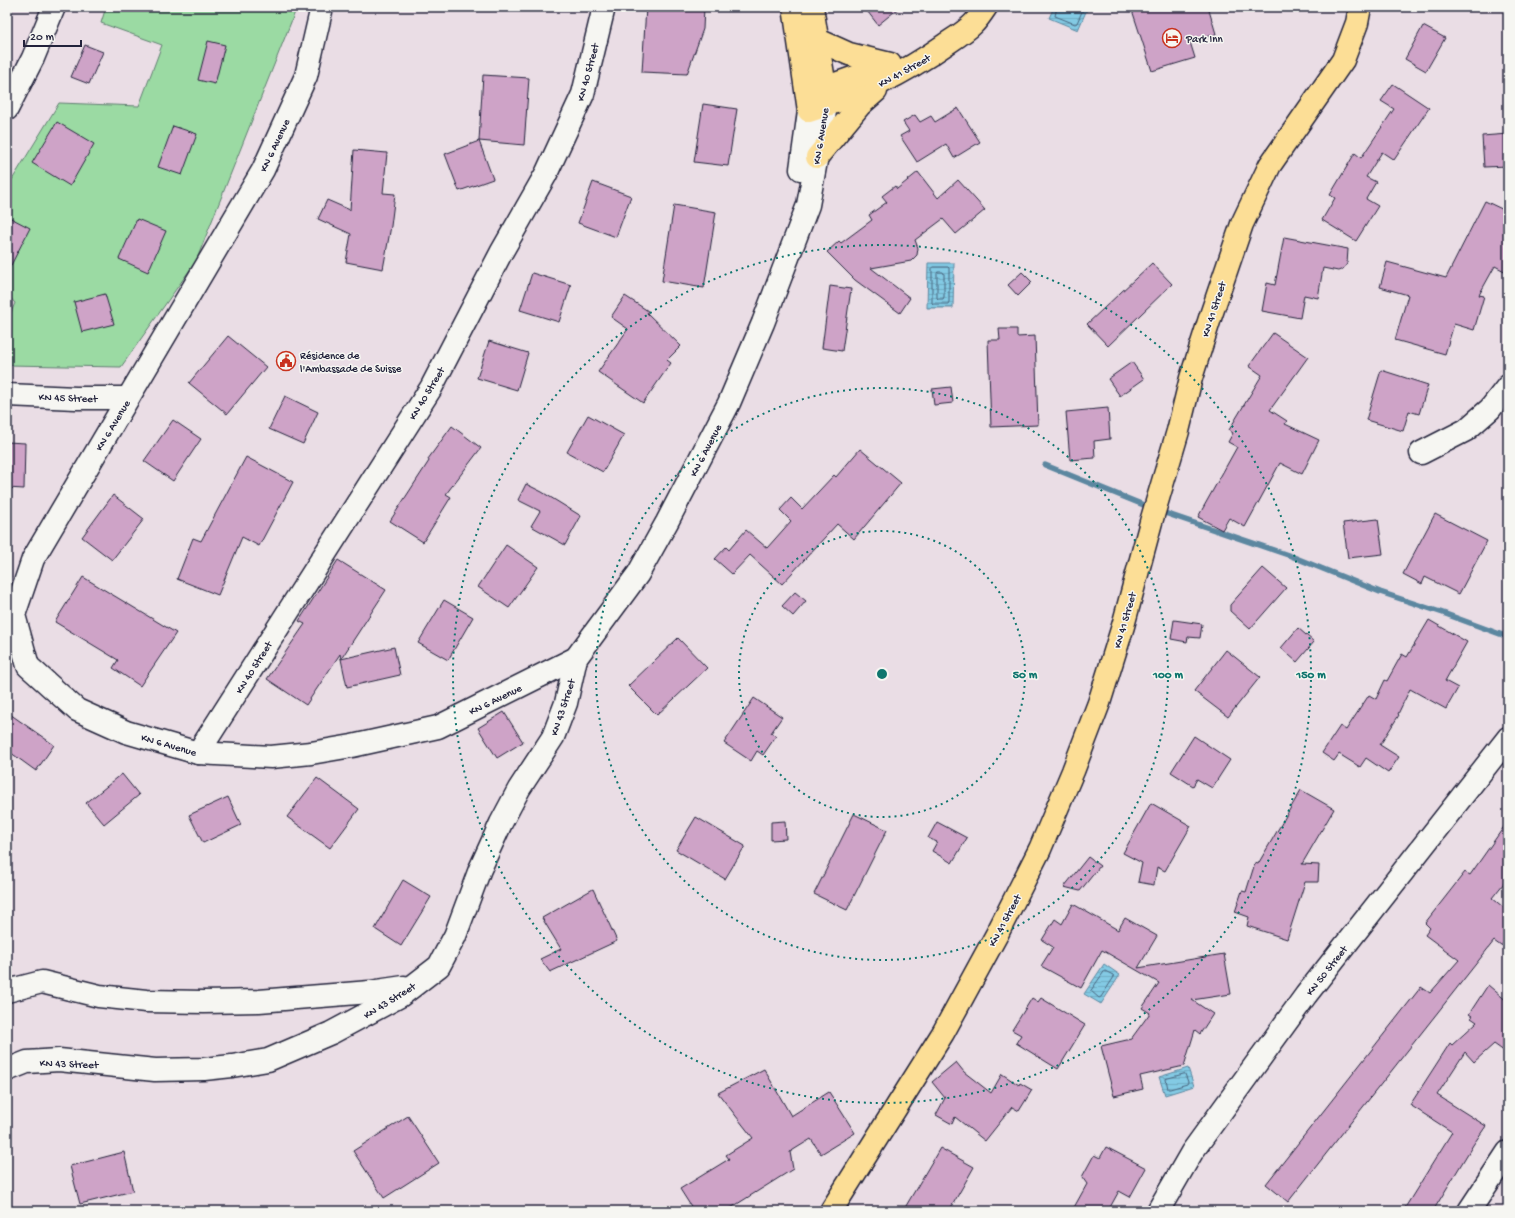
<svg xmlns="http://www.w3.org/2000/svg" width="1515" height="1218" font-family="'Gochi Hand',sans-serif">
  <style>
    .grass { fill: #9bdaa3; stroke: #5e7e6f }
    .water { fill: url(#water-rules); stroke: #5c87a0 }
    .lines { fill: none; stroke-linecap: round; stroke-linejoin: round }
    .shore { stroke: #49657f; stroke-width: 1 }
    .stream { stroke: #5c87a0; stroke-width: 5.5 }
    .building { fill: #cea3c7; stroke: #22223b }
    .minor-casing { stroke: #22223b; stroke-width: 25 }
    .major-casing { stroke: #22223b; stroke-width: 25 }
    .minor { stroke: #f6f6f2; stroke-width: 22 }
    .major { stroke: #fcde96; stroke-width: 22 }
    .ring { fill: none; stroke: #0f766e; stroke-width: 2; stroke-dasharray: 2 4 }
    .labels { text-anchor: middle; stroke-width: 3; stroke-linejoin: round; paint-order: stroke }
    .poi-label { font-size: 11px; fill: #22223b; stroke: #f6f6f2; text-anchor: start }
    .street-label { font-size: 11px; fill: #22223b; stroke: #f6f6f2 }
    .centre { fill: #0f766e; stroke: #f6f6f2; stroke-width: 2 }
    .ring-label { font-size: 12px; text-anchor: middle; font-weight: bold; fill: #0f766e; stroke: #f6f6f2; stroke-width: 3; stroke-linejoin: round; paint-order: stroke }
  </style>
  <defs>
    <pattern id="water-rules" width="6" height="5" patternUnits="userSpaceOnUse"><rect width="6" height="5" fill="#83cae4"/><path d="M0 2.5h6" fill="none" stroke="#71adc4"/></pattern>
  </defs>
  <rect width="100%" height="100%" fill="#eadde5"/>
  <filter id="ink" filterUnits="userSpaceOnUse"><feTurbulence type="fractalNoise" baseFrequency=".025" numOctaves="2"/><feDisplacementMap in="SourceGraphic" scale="8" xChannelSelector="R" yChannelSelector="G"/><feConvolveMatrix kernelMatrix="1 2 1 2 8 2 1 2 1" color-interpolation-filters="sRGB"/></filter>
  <g filter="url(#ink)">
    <path class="grass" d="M 106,7 L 297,7 L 196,261 L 121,367 L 7,365 L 7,322 L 15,303 L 7,294 L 7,188 L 59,103 L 139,106 L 162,45 L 101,23 Z"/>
    <g class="water">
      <path d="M 1054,7 L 1088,7 L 1078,30 L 1049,18 Z"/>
      <path d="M 928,263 L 954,263 L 953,308 L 927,308 Z"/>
      <path d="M 1104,964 L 1120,975 L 1101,1004 L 1084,994 Z"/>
      <path d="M 1188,1068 L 1194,1086 L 1165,1095 L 1159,1077 Z"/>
    </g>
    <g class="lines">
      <g class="shore">
        <path d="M 1057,7 L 1055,16 L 1075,24 L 1077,23 L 1084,7"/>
        <path d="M 934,267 L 948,267 L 949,268 L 949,302 L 948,304 L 933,304 L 932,303 L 932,269 Z"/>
        <path d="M 938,272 L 943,272 L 944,274 L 944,297 L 943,299 L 938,299 L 937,298 L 937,274 Z"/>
        <path d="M 1105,971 L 1113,975 L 1114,977 L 1101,997 L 1099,998 L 1091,991 Z"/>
        <path d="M 1185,1074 L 1188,1082 L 1187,1084 L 1170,1089 L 1168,1089 L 1166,1079 Z"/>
      </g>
      <g class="stream">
        <path d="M 1045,465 L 1151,508"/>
        <path d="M 1159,511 L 1291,556 L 1380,592 L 1443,613 L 1508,637"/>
      </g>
    </g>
    <g class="building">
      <path d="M 646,7 L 704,7 L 703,29 L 687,74 L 642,72 Z"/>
      <path d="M 864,7 L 900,7 L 878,25 Z"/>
      <path d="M 1131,7 L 1208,7 L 1216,34 L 1190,42 L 1195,58 L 1152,71 Z"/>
      <path d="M 1423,26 L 1445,38 L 1426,71 L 1405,59 Z"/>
      <path d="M 208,41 L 225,45 L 215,84 L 198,80 Z"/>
      <path d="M 85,45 L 103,52 L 89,84 L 71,77 Z"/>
      <path d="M 483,75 L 529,78 L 524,145 L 479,141 Z"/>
      <path d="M 1393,84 L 1429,108 L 1394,160 L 1382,152 L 1366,177 L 1376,182 L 1366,199 L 1378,206 L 1356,241 L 1322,220 L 1335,198 L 1330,195 L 1355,153 L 1361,158 L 1394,109 L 1381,101 Z"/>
      <path d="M 703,104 L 737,109 L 728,166 L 694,162 Z"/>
      <path d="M 958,108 L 980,142 L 954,158 L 946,144 L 917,162 L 900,136 L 909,131 L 903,122 L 915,115 L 920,122 L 931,116 L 935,122 Z"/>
      <path d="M 57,122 L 94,144 L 70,186 L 32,163 Z"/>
      <path d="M 173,126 L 197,134 L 182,175 L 158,167 Z"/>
      <path d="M 1508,134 L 1508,166 L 1484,167 L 1482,136 Z"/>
      <path d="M 479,141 L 493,179 L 459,191 L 445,154 Z"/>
      <path d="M 354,150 L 387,153 L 383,193 L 395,194 L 391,226 L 383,269 L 346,262 L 351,234 L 318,219 L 327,200 L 350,210 Z"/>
      <path d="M 918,172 L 938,198 L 958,180 L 985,210 L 956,234 L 943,219 L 915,240 L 918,248 L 917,255 L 911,261 L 871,268 L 910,298 L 900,313 L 855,280 L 827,252 L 839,241 L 841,243 L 872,220 L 869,215 L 887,202 L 882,196 L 895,186 L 897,189 Z"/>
      <path d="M 593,182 L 631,196 L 616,237 L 578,223 Z"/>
      <path d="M 1485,201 L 1508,212 L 1508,273 L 1495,266 L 1479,295 L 1484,296 L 1474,330 L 1454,324 L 1445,354 L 1395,340 L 1408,295 L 1380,287 L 1387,262 L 1446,278 Z"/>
      <path d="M 674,205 L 716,212 L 704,288 L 662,281 Z"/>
      <path d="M 7,216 L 30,228 L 7,273 Z"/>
      <path d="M 137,219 L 166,231 L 148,272 L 119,259 Z"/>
      <path d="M 1284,237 L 1348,249 L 1347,264 L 1343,269 L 1338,271 L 1323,268 L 1318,298 L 1304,295 L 1300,318 L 1262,311 L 1267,283 L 1275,285 Z"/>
      <path d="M 1152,263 L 1172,284 L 1108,346 L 1087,324 Z"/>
      <path d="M 1022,272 L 1032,282 L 1018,296 L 1008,285 Z"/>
      <path d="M 532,273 L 571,285 L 559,322 L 520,310 Z"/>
      <path d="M 830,286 L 851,289 L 842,351 L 822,348 Z"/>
      <path d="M 105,294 L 114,324 L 82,332 L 74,302 Z"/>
      <path d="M 625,296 L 648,311 L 647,313 L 681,346 L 667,360 L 671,363 L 643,403 L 598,372 L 628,329 L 611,317 Z"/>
      <path d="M 999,329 L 1017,329 L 1017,337 L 1035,336 L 1038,425 L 991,427 L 988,340 L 1000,340 Z"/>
      <path d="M 1273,333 L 1308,357 L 1270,410 L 1287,421 L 1285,424 L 1319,440 L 1302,474 L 1280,463 L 1245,527 L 1229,518 L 1222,530 L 1198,517 L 1237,447 L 1228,442 L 1233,433 L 1229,430 L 1262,375 L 1249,366 Z"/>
      <path d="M 228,336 L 266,367 L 227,414 L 189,383 Z"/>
      <path d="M 489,341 L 528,353 L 517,390 L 477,378 Z"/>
      <path d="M 1132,362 L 1144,379 L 1120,396 L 1108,379 Z"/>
      <path d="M 1381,370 L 1428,385 L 1419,414 L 1409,411 L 1403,431 L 1366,420 Z"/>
      <path d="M 951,387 L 953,403 L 934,405 L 932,389 Z"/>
      <path d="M 285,396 L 318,412 L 303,444 L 269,429 Z"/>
      <path d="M 1108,408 L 1110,439 L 1094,441 L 1095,458 L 1070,460 L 1066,412 Z"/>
      <path d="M 588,415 L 624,435 L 603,472 L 567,452 Z"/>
      <path d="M 173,420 L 201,439 L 173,481 L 144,461 Z"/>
      <path d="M 452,426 L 481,448 L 446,494 L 451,497 L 423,542 L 390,521 L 429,461 L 428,459 Z"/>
      <path d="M 7,442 L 25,443 L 24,489 L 7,488 Z"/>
      <path d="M 860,449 L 901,483 L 854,539 L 837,524 L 782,584 L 750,555 L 732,574 L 715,559 L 726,547 L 729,550 L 746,530 L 767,548 L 791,521 L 780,510 L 791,498 L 802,509 L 834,475 L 836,477 Z"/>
      <path d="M 246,457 L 293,482 L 259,546 L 242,537 L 218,595 L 177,579 L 193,538 L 201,541 Z"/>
      <path d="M 526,484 L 542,492 L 581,516 L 565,545 L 531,526 L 540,511 L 518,500 Z"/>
      <path d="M 113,495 L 144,519 L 112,560 L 82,537 Z"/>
      <path d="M 1435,514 L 1487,541 L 1459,594 L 1425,577 L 1422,584 L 1403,574 Z"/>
      <path d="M 1378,519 L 1383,554 L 1348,558 L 1343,523 Z"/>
      <path d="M 506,545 L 538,567 L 509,608 L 478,587 Z"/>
      <path d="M 338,560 L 386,590 L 341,659 L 340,654 L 306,705 L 267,679 L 305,624 L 299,621 Z"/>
      <path d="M 1263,568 L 1286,588 L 1250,629 L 1230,611 L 1230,605 Z"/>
      <path d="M 83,577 L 176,633 L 140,686 L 113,668 L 118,660 L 55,622 Z"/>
      <path d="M 795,592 L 806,601 L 793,616 L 782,606 Z"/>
      <path d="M 444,600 L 473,617 L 448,660 L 418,643 Z"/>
      <path d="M 1174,620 L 1202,624 L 1200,638 L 1188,637 L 1187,642 L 1171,639 Z"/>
      <path d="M 1429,620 L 1467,642 L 1445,681 L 1458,688 L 1446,709 L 1410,689 L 1398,714 L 1399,715 L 1380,745 L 1399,757 L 1388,773 L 1366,758 L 1360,767 L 1339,754 L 1334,761 L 1322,753 L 1340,726 L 1346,730 L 1369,695 L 1376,699 L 1385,680 L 1387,681 L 1402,654 L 1407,657 Z"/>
      <path d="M 1298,628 L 1314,642 L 1297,662 L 1281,648 Z"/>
      <path d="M 678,638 L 707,668 L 657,715 L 628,686 Z"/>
      <path d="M 394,647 L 400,675 L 347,687 L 341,659 Z"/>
      <path d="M 1226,650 L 1260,677 L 1228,717 L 1194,691 Z"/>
      <path d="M 754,698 L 782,717 L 771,733 L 776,736 L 763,755 L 757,751 L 751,761 L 724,743 Z"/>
      <path d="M 7,712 L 54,745 L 36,771 L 7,750 Z"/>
      <path d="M 504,712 L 523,742 L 497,758 L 478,728 Z"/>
      <path d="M 1194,736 L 1230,760 L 1212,788 L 1197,779 L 1193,786 L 1171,772 Z"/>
      <path d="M 122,774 L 139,795 L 104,824 L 86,803 Z"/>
      <path d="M 317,778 L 359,809 L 330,848 L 287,817 Z"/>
      <path d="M 1301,790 L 1334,809 L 1302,864 L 1319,865 L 1318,882 L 1305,882 L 1287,939 L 1247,926 L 1249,917 L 1235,912 L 1242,891 L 1246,892 L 1255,863 L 1258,864 Z"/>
      <path d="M 228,797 L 241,825 L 203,843 L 189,815 Z"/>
      <path d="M 1151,803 L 1191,826 L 1165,871 L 1157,867 L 1154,885 L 1138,882 L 1142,863 L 1123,853 Z"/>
      <path d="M 854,814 L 887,830 L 847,910 L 814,894 Z"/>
      <path d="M 696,817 L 745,846 L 725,879 L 676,850 Z"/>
      <path d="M 785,821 L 786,839 L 771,840 L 771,822 Z"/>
      <path d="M 1508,821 L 1508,878 L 1492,898 L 1508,911 L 1508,937 L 1501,946 L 1494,941 L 1288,1202 L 1266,1184 L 1421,987 L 1430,993 L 1459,960 L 1425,935 L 1430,928 L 1425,923 L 1465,872 L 1470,875 Z"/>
      <path d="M 937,822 L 967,838 L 952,863 L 932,851 L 937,842 L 928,838 Z"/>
      <path d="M 1088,857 L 1100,866 L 1080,891 L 1064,887 Z"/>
      <path d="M 403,880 L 431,897 L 401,946 L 375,929 Z"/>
      <path d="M 593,889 L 617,941 L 550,972 L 540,959 L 561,949 L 542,918 Z"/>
      <path d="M 1073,904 L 1118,930 L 1125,918 L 1157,936 L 1138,968 L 1224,954 L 1231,994 L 1192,1000 L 1213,1014 L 1200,1034 L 1195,1030 L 1184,1066 L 1140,1076 L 1143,1089 L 1114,1096 L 1101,1046 L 1131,1039 L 1150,1013 L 1142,1008 L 1159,983 L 1102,950 L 1081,988 L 1041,966 L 1053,947 L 1042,940 L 1055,919 L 1062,924 Z"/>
      <path d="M 1488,985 L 1508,1002 L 1508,1054 L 1494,1044 L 1474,1062 L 1465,1052 L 1437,1095 L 1486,1126 L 1473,1145 L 1433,1211 L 1403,1211 L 1452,1132 L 1410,1105 L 1450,1043 L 1452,1045 L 1477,1022 L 1471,1018 L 1472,1016 L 1469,1014 Z"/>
      <path d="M 1032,998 L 1038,1002 L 1041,998 L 1085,1025 L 1058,1069 L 1016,1043 L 1021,1035 L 1012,1030 Z"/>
      <path d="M 956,1062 L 964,1072 L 991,1093 L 1002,1074 L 1019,1085 L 1020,1083 L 1032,1090 L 1019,1111 L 1012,1107 L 985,1141 L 955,1117 L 952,1124 L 936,1115 L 945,1098 L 932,1082 Z"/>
      <path d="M 764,1069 L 791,1116 L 829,1092 L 855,1133 L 821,1154 L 811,1139 L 790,1152 L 793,1169 L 726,1211 L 694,1211 L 680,1189 L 729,1159 L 726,1155 L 753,1138 L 718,1093 Z"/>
      <path d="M 408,1116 L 439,1163 L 384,1198 L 353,1151 Z"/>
      <path d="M 1106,1147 L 1146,1168 L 1130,1197 L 1119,1191 L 1108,1211 L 1072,1211 L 1087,1184 L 1082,1177 L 1094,1155 L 1100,1158 Z"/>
      <path d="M 940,1148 L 974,1167 L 949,1211 L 903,1211 Z"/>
      <path d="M 124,1152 L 133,1191 L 80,1204 L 70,1166 Z"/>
    </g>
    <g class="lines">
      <g class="minor-casing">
        <g id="minor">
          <path d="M 322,7 L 306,76 L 263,170 L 33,559 L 14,615 L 28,666 L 77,710 L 126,732 L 198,753 L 271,757 L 311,753 L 352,746 L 438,727 L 576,658 L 638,574 L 667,522 L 729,403 L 763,323 L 808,205 L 826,106"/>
          <path d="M 7,109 L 33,58 L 54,7"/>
          <path d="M 801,169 L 809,111"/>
          <path d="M 7,395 L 76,398 L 128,398"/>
          <path d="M 1421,453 L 1466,430 L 1490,409 L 1508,386"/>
          <path d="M 198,753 L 431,388 L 501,253 L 546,174 L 583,94 L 604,7"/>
          <path d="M 7,991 L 42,982 L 99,996 L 146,1001 L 204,1002 L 259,1001 L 370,992 L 404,987"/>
          <path d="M 7,1070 L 27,1062 L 59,1060 L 155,1070 L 204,1069 L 232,1066 L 268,1060 L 331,1033 L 400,996 L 439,966 L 455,936 L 480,869 L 501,823 L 519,789 L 553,737 L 566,703 L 576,658"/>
          <path d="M 1158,1211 L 1192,1152 L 1306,995 L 1508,738"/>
          <path d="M 1469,1211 L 1508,1152"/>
        </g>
      </g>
      <g class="major-casing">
        <g id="major">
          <path d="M 794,7 L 809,111 C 860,95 902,75 946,44 C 955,38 965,32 973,24 C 978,19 982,13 986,7"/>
          <path d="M 812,7 L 825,87 L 826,100"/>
          <path d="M 818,40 L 849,54 L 890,64"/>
          <path d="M 807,94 L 883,67"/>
          <path d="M 817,157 L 860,105 L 876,91"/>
          <path d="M 831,1211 L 943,1033 L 997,934 L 1040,849 L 1073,771 L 1099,703 L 1123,626 L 1151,522 L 1178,431 L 1191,378 L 1211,315 L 1242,224 L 1270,165 L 1343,60 L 1357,23 L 1360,7"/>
        </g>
      </g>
      <use href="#minor" class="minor"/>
      <use href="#major" class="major"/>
    </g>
  </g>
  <g class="ring">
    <circle cx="882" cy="674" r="143"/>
    <circle cx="882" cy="674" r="286"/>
    <circle cx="882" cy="674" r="429"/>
  </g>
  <defs>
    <g id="hotel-ring" transform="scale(1)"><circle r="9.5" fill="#f6f6f2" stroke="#c8321e" stroke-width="1.5"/><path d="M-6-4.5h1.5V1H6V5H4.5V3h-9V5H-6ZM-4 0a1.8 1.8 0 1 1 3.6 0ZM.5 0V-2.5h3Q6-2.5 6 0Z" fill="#c8321e"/></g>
    <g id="civic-ring" transform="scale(1)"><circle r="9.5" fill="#f6f6f2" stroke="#c8321e" stroke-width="1.5"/><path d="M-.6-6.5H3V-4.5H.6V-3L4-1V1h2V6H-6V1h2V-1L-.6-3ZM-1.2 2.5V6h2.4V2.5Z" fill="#c8321e"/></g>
  </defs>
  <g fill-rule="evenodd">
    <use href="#hotel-ring" x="1172" y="38"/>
    <use href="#civic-ring" x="286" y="361"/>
  </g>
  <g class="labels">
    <g class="poi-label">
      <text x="1186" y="42">Park Inn</text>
      <text x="300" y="359">Résidence de<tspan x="300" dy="13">l'Ambassade de Suisse</tspan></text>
    </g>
    <g class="street-label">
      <text transform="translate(904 70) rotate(-29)" y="4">KN 41 Street</text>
      <text transform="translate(587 72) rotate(-75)" y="4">KN 40 Street</text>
      <text transform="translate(820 136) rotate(-81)" y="4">KN 6 Avenue</text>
      <text transform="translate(274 145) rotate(-65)" y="4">KN 6 Avenue</text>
      <text transform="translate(1213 309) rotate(-72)" y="4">KN 41 Street</text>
      <text transform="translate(426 393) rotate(-59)" y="4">KN 40 Street</text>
      <text transform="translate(68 397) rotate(2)" y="4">KN 45 Street</text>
      <text transform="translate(112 425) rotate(-59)" y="4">KN 6 Avenue</text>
      <text transform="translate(705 450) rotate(-63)" y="4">KN 6 Avenue</text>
      <text transform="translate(1124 620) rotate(-74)" y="4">KN 41 Street</text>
      <text transform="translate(253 667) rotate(-58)" y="4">KN 40 Street</text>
      <text transform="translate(495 699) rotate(-26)" y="4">KN 6 Avenue</text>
      <text transform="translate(562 707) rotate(-72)" y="4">KN 43 Street</text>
      <text transform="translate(169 744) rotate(16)" y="4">KN 6 Avenue</text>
      <text transform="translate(1004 920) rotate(-62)" y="4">KN 41 Street</text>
      <text transform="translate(1326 970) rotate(-52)" y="4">KN 50 Street</text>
      <text transform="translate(389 1000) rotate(-32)" y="4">KN 43 Street</text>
      <text transform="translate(69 1063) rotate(2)" y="4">KN 43 Street</text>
    </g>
  </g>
  <circle cx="882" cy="674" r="6" class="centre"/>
  <g class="ring-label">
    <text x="1025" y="678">50 m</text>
    <text x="1168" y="678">100 m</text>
    <text x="1311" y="678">150 m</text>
  </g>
  <rect width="1515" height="1218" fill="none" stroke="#f6f6f2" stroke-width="24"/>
  <rect x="12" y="12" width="1491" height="1194" fill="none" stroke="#22223b" stroke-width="1.5" filter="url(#ink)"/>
  <path d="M24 40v6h57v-6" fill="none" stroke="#22223b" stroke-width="2"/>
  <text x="30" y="40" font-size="12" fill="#22223b" stroke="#f6f6f2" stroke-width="3" paint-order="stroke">20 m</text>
</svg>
